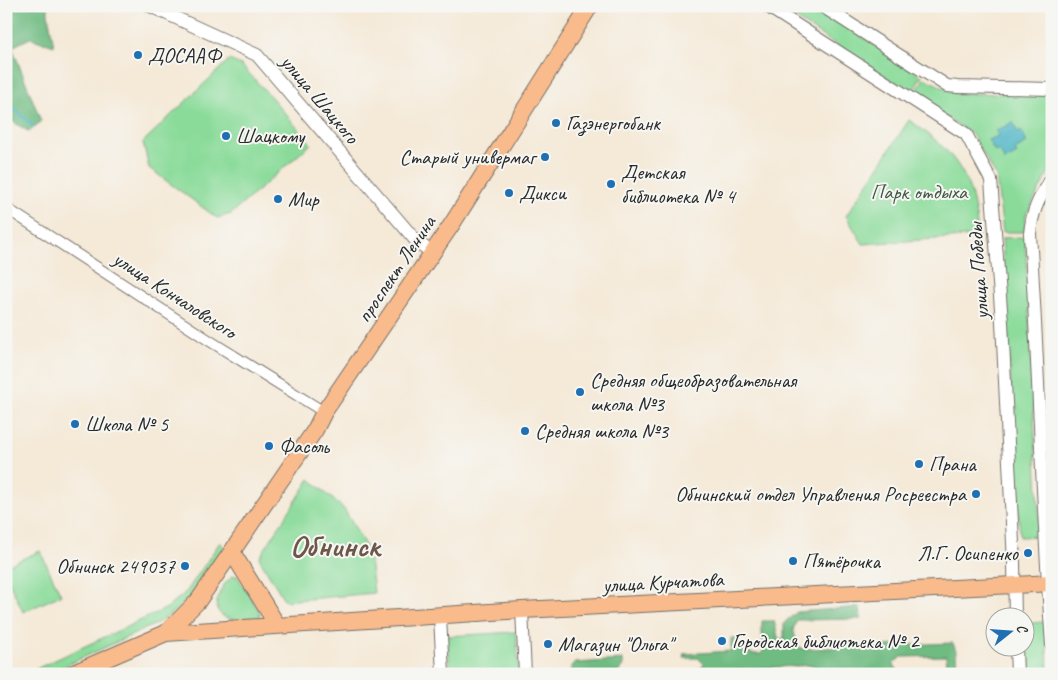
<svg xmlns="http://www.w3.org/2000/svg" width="1058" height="680" font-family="Caveat,sans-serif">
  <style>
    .green { fill: #8adb9a; stroke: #5a8362 }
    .forest { fill: #6fbb82; stroke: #4d7356 }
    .water { fill: #47b3c4; stroke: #396f78 }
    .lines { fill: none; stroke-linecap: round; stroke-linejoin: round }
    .stream { stroke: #47b3c4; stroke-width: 2.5 }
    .minor-casing { stroke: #726e67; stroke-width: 12 }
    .tertiary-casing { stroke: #726e67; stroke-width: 14 }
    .primary-casing { stroke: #726e67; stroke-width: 18 }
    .minor { stroke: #fff; stroke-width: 10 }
    .tertiary { stroke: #fff; stroke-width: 12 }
    .primary { stroke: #fabb8c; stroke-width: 16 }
    .poi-dot { fill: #1f6fb2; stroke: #f6f6f2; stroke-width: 2 }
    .labels { text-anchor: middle; stroke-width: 4; stroke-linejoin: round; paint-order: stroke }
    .poi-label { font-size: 21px; fill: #2b2b2b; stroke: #f6f6f2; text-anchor: start }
    .street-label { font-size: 21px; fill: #2b2b2b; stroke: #f6f6f2 }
    .park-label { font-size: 21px; fill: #435747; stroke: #f6f6f2 }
    .town-label { font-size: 31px; font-weight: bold; fill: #6e574a; stroke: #f6f6f2 }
  </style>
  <rect width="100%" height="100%" fill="#f6f6f2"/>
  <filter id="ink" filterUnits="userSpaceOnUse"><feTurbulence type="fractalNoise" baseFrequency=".02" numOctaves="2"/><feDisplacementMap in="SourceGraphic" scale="10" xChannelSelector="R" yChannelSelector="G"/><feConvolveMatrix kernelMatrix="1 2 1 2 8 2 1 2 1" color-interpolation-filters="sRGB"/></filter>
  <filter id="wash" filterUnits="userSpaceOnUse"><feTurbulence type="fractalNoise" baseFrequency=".0096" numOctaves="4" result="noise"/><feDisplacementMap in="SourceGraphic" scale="20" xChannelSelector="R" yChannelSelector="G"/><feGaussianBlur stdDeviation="1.12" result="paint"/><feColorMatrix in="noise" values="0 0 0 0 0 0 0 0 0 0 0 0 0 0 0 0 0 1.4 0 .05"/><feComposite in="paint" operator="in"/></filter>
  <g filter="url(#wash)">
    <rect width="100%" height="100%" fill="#f5e9d7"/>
    <g class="green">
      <path d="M 776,6 L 814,6 L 922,76 L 911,93 Z"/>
      <path d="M 229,60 L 241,65 L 272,98 L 311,144 L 231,214 L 217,218 L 149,168 L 143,142 Z"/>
      <path d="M 924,78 L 954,93 L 1052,95 L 1052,166 L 1026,215 L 1024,232 L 1003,232 L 996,176 L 972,134 L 913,96 Z"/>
      <path d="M 909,120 C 957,153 974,177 978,236 L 863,244 L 846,216 Z"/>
      <path d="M 1025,237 L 1040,536 L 1020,537 L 1002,238 Z"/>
      <path d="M 310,479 L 344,509 L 369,552 L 374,593 L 285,601 L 259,558 Z"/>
      <path d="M 220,542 L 224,547 C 203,581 190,604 154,625 L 47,674 L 25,674 L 167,608 L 187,591 Z"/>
      <path d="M 40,551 L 61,595 L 23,612 L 6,575 L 6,566 Z"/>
      <path d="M 233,576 L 237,576 L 260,612 L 260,616 L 256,619 C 247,619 236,621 228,618 C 206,612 221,584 233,576 Z"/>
      <path d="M 1046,622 L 1048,674 L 1026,674 L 1024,648 L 1026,648 L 1026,623 Z"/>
      <path d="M 516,632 L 519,674 L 450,674 L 448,636 Z"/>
    </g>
    <g class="forest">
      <path d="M 6,6 L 48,6 L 48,14 L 54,46 L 30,38 L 12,47 L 41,121 L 29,132 L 6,117 Z"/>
      <path d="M 860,607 L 861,619 L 797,620 L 793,630 L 799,647 L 803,649 L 953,643 L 956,651 L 957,674 L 948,674 L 946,656 L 902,657 L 893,663 L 900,674 L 817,674 L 814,665 L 724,670 L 716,674 L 699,674 L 699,670 L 704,664 L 698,658 L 684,658 L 684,654 L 731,651 L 731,638 L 737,638 L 740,646 L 752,654 L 761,654 L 765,648 L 762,638 L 762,621 L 774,621 L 779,641 L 784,638 L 784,623 L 797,612 Z"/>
      <path d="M 623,660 L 623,666 L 617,674 L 570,674 L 572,665 L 575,663 Z"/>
    </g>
    <path class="water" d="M 1013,122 L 1018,133 L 1021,131 L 1027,143 L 1015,150 L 1017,154 L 1005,161 L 999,150 L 995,152 L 988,140 L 998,136 L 996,131 Z"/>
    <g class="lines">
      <path class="stream" d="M 6,101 L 33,126"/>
    </g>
  </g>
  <g filter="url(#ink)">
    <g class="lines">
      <g class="minor-casing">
        <path id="minor" d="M 6,208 L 210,341 L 324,412"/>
      </g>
      <g class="tertiary-casing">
        <g id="tertiary">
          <path d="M 150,6 L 257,55 L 417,242 L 433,253"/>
          <path d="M 767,6 L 966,134 L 991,180 L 1002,322 L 1014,563 L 1015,618"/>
          <path d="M 822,6 L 947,86 L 958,87 L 1052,89"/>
          <path d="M 1052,176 C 1040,197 1032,210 1030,234 C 1039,371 1042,508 1052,645"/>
          <path d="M 522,610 L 525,674"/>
          <path d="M 440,616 L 443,674"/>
          <path d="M 1016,648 L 1017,674"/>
        </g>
      </g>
      <g class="primary-casing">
        <g id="primary">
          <path d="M 232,552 L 277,625"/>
          <path d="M 166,633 L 198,601 L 315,430 L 324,412 L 452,224 L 590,6"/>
          <path d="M 71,674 L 166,633 L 522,610 L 1052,583"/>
        </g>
      </g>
      <use href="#minor" class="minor"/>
      <use href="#tertiary" class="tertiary"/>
      <use href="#primary" class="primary"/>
    </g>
  </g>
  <g class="poi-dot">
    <circle cx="138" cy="55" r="5"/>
    <circle cx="556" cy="123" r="5"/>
    <circle cx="226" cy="136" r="5"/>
    <circle cx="545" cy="157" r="5"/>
    <circle cx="611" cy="184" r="5"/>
    <circle cx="509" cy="193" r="5"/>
    <circle cx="278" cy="199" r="5"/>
    <circle cx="580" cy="392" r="5"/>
    <circle cx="75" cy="424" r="5"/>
    <circle cx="525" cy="431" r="5"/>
    <circle cx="269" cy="446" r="5"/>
    <circle cx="919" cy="464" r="5"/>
    <circle cx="976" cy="494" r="5"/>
    <circle cx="1028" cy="553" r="5"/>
    <circle cx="793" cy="561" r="5"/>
    <circle cx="185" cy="566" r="5"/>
    <circle cx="722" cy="641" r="5"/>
    <circle cx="548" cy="644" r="5"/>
  </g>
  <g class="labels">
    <g class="poi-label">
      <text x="148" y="62">ДОСААФ</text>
      <text x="566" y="130">Газэнергобанк</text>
      <text x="236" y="143">Шацкому</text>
      <text x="535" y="164" text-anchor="end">Старый универмаг</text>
      <text x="621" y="179">Детская<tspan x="621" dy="24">библиотека № 4</tspan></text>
      <text x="519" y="200">Дикси</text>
      <text x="288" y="206">Мир</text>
      <text x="590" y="387">Средняя общеобразовательная<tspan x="590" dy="24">школа №3</tspan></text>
      <text x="85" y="431">Школа № 5</text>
      <text x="535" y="438">Средняя школа №3</text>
      <text x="279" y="453">Фасоль</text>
      <text x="929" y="471">Прана</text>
      <text x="966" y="501" text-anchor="end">Обнинский отдел Управления Росреестра</text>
      <text x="1018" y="560" text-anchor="end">Л.Г. Осипенко</text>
      <text x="803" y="568">Пятёрочка</text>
      <text x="175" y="573" text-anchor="end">Обнинск 249037</text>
      <text x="732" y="648">Городская библиотека № 2</text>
      <text x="558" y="651">Магазин "Ольга"</text>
    </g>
    <g class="street-label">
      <text transform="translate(320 99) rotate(50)" y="7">улица Шацкого</text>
      <text transform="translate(396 269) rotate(-56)" y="7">проспект Ленина</text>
      <text transform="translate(978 271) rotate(-94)" y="7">улица Победы</text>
      <text transform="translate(175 295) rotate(33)" y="7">улица Кончаловского</text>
      <text transform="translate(663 582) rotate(-3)" y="7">улица Курчатова</text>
    </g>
    <g class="park-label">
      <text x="919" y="199">Парк отдыха</text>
    </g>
    <g class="town-label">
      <text x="335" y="556">Обнинск</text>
    </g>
  </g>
  <rect width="1058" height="680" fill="none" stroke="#f6f6f2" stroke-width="25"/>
  <g transform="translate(1010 632) rotate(73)"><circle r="24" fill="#f6f6f2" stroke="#a5a5a2"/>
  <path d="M0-4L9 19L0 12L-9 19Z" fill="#1f6fb2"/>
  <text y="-8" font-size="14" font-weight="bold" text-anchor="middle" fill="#2b2b2b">С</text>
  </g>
</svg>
